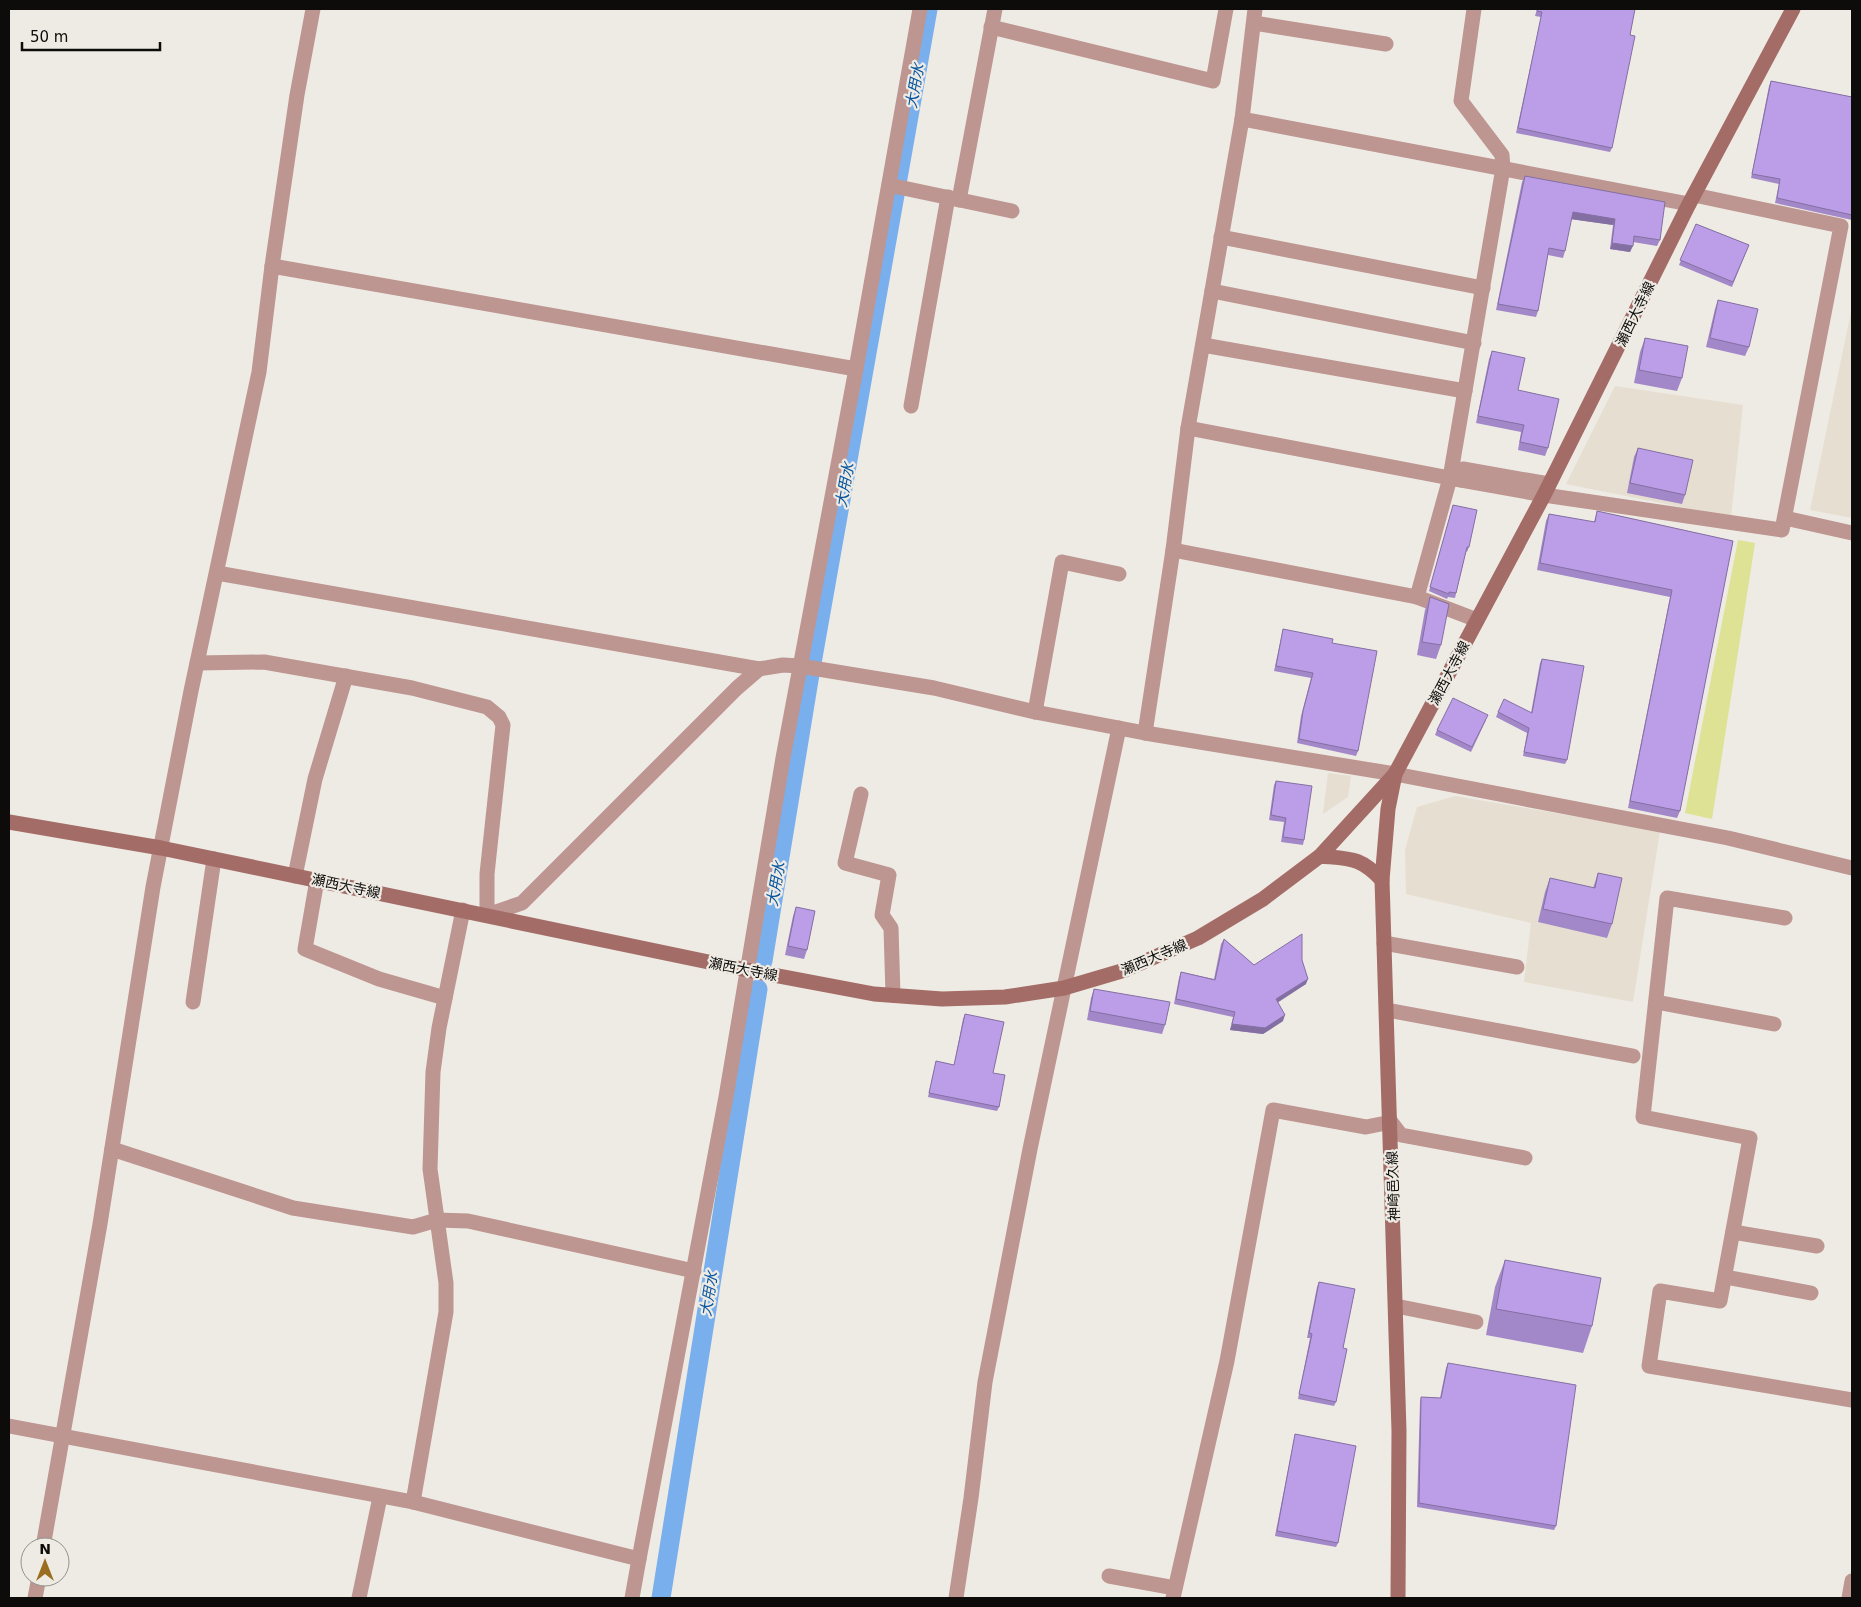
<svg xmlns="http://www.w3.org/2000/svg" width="1861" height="1607" font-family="'DejaVu Sans','Noto Sans JP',sans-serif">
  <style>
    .built { fill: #e6ded1 }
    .green { fill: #dee295 }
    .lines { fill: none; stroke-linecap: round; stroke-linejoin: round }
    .canal { stroke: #7aafee; stroke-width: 19 }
    .minor { stroke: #bd9591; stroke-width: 15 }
    .tertiary { stroke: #bd9591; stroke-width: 15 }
    .secondary { stroke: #a46c67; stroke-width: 15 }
    .wall { fill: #a288c8 }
    .shaded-wall { fill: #846fa2 }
    .building { fill: #bc9ee8; stroke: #846fa2 }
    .labels { text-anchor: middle; stroke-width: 4.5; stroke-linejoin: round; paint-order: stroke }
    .street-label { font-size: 14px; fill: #0e0c0a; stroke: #eeebe4 }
    .water-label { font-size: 15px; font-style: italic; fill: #0755a0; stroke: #eeebe4 }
  </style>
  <rect width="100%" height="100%" fill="#eeebe4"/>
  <g class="built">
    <path d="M 1852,307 L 1852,518 L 1810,510 Z"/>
    <path d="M 1615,386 L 1743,405 L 1731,517 L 1566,484 Z"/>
    <path d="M 1328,773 L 1351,776 L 1348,797 L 1323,814 Z"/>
    <path d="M 1455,796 L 1660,831 L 1633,1002 L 1524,982 L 1531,923 L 1406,894 L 1405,850 L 1417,807 Z"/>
  </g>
  <path class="green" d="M 1738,540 L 1755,543 L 1712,819 L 1685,813 Z"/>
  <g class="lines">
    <g class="canal">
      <path d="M 763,961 L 809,680 L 928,9"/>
      <path d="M 661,1598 L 758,989"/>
    </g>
    <g class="minor">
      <path d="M 1474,9 L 1461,101 L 1502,155 L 1503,168 L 1450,478 L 1544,495 L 1782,530 L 1841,226 L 1694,195"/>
      <path d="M 1254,23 L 1386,44"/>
      <path d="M 991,27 L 1213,81 L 1226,9"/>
      <path d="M 1242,119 L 1689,204"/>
      <path d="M 889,185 L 1012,211"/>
      <path d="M 959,200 L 995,9"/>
      <path d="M 1221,237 L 1483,288"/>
      <path d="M 272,266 L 856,369"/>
      <path d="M 1212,291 L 1474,343"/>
      <path d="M 1203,345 L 1465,391"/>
      <path d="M 911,406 L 948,197"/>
      <path d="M 1188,428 L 1450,478 L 1417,597"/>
      <path d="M 1461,480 L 1463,469 L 1549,484"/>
      <path d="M 1785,518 L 1852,533"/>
      <path d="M 1173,550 L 1417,597 L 1477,620"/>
      <path d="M 217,573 L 759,669 L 783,665 L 800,666 L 934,688 L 1035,712 L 1145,733 L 1395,774 L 1728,838 L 1852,868"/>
      <path d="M 197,663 L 264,662 L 412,688 L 487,707 L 499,717 L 503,725 L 487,874 L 487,915 L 522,903 L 737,688 L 759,669"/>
      <path d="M 1035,712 L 1062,562 L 1119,574"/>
      <path d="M 1145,733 L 1173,550 L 1188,428 L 1242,119 L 1255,9"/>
      <path d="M 861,794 L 845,863 L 889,875 L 882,915 L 891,928 L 893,995"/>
      <path d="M 295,876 L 315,779 L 346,676"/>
      <path d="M 317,880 L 305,949 L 379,979 L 445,998"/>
      <path d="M 1785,918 L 1667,898 L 1643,1117 L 1750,1138 L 1720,1301 L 1660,1291 L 1649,1366 L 1852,1400"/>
      <path d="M 1384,943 L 1517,967"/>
      <path d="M 193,1002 L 214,859"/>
      <path d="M 1656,1002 L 1774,1024"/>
      <path d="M 1387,1010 L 1633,1056"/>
      <path d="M 112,1149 L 293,1208 L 413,1227 L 437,1220 L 468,1221 L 694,1271"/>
      <path d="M 1733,1232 L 1817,1246"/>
      <path d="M 1725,1277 L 1811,1293"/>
      <path d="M 1396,1306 L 1476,1322"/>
      <path d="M 9,1426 L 413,1502 L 639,1559 L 632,1598"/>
      <path d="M 413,1502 L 446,1312 L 446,1283 L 430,1169 L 433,1072 L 439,1028 L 463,910"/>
      <path d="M 43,1547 L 100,1224 L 153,887 L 191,691 L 259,372 L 272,266 L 297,95 L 313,9"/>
      <path d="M 1109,1576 L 1175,1588"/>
      <path d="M 35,1598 L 39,1577"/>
      <path d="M 359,1598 L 380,1497"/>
      <path d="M 956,1598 L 971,1498 L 985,1382 L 1030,1149 L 1119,728"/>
      <path d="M 1173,1598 L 1227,1361 L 1273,1110 L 1366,1127 L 1391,1122 L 1401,1135 L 1525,1158"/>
      <path d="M 1849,1598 L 1852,1581"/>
    </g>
    <path class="tertiary" d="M 639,1559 L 726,1097 L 783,758 L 856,369 L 920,9"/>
    <g class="secondary">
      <path d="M 1395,774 L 1388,809 L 1382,880 L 1399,1431 L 1398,1598"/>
      <path d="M 9,822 L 161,848 L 747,970 L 874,994 L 942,999 L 1005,997 L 1064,988 L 1125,970 L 1198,938 L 1263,899 L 1320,856 L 1395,774 L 1544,495 L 1689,204 L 1793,9"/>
      <path d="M 1320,856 C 1351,859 1360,857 1382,880"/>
    </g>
  </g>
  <g class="wall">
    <path d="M 1537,9 L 1635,9 L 1630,35 L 1612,148 L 1610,152 L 1516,133 L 1541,17 L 1535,16 Z"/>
    <path d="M 1771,81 L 1852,97 L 1852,220 L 1775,203 L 1779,184 L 1751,178 L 1769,86 Z"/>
    <path d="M 1525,176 L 1660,240 L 1657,246 L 1633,242 L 1630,252 L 1610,249 L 1613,225 L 1571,219 L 1565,251 L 1563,258 L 1548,255 L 1538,311 L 1536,317 L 1496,310 L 1522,182 Z"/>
    <path d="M 1696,224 L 1749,245 L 1732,287 L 1679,265 Z"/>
    <path d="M 1718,300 L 1749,347 L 1745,356 L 1706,347 L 1715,309 Z"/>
    <path d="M 1645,338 L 1682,378 L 1677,391 L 1634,383 L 1640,352 Z"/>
    <path d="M 1492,351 L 1518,390 L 1548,448 L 1545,456 L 1518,450 L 1521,432 L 1476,423 L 1489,359 Z"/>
    <path d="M 1638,448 L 1685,495 L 1682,504 L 1627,493 L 1634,457 Z"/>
    <path d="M 1453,505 L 1469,547 L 1467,552 L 1466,551 L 1455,598 L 1448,597 L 1447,599 L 1429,591 Z"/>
    <path d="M 1597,511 L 1733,541 L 1680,811 L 1677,818 L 1628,808 L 1670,597 L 1537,570 L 1546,521 L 1549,514 L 1594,522 Z"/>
    <path d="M 1430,597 L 1441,645 L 1436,659 L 1417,655 L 1425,610 Z"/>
    <path d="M 1283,629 L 1332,643 L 1358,751 L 1356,756 L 1297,743 L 1301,716 L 1311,678 L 1274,671 L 1282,634 Z"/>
    <path d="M 1542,659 L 1567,760 L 1565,764 L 1523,756 L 1527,733 L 1496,717 L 1498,712 L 1531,713 L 1540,663 Z"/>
    <path d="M 1486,720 L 1471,752 L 1435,735 L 1437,730 Z"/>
    <path d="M 1276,781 L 1304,840 L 1303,845 L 1281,842 L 1284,822 L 1269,820 L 1274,785 Z"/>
    <path d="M 1598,873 L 1612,924 L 1607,938 L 1538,922 L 1545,892 L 1550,878 L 1593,888 Z"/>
    <path d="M 796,907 L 807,950 L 804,959 L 785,955 L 793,916 Z"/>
    <path d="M 1224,939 L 1254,965 L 1302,960 L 1306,984 L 1277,1002 L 1283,1021 L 1263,1034 L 1230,1030 L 1233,1017 L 1174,1004 L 1179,978 L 1181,972 L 1214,979 L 1221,944 Z"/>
    <path d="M 1094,989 L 1165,1025 L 1162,1034 L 1087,1020 L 1091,998 Z"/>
    <path d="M 965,1014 L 993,1073 L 999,1107 L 997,1111 L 928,1097 L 936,1061 L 954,1065 L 963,1019 Z"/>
    <path d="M 1505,1260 L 1592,1326 L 1583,1353 L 1486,1335 L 1495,1287 Z"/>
    <path d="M 1319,1282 L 1343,1348 L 1336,1402 L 1334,1406 L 1298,1399 L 1310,1338 L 1307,1338 L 1317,1287 Z"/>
    <path d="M 1448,1363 L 1556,1526 L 1554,1530 L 1417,1507 L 1420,1402 L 1421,1397 L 1440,1398 L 1446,1368 Z"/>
    <path d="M 1295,1434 L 1338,1543 L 1336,1547 L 1275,1536 L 1294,1439 Z"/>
  </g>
  <g class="shaded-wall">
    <path d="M 1573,212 L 1615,219 L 1613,225 L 1570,219 Z"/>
    <path d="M 1612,243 L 1633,246 L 1630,252 L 1610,249 Z"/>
    <path d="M 1308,979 L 1306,984 L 1274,1005 L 1276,999 Z"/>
    <path d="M 1285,1015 L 1283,1021 L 1263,1034 L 1230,1030 L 1232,1024 Z"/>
  </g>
  <g class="building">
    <path d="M 1538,9 L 1635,9 L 1630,35 L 1635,36 L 1612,148 L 1518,128 L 1542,12 L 1537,11 Z"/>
    <path d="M 1771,81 L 1852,97 L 1852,215 L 1777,198 L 1780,179 L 1752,174 Z"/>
    <path d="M 1525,176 L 1665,202 L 1660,240 L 1634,236 L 1633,246 L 1612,243 L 1615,219 L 1573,212 L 1565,251 L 1549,248 L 1538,311 L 1498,304 Z"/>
    <path d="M 1696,224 L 1749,245 L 1733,282 L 1680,260 Z"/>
    <path d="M 1718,300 L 1758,309 L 1749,347 L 1710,338 Z"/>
    <path d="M 1645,338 L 1688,346 L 1682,378 L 1639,370 Z"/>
    <path d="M 1492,351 L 1525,358 L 1518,390 L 1559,399 L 1548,448 L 1520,442 L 1524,425 L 1478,416 Z"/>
    <path d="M 1638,448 L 1693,460 L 1685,495 L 1630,483 Z"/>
    <path d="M 1453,505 L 1477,510 L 1469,547 L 1467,547 L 1456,593 L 1449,592 L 1449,594 L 1430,587 Z"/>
    <path d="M 1597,511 L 1733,541 L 1680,811 L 1630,801 L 1672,590 L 1540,563 L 1549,514 L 1595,522 Z"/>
    <path d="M 1430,597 L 1449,604 L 1441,645 L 1422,642 Z"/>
    <path d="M 1283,629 L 1333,639 L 1332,643 L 1377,651 L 1358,751 L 1299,739 L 1303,711 L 1313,673 L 1276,666 Z"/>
    <path d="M 1542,659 L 1584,666 L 1567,760 L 1524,752 L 1529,728 L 1498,712 L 1504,699 L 1532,713 Z"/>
    <path d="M 1453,698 L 1488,715 L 1472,747 L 1437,730 Z"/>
    <path d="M 1276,781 L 1312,786 L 1304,840 L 1283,837 L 1286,818 L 1271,815 Z"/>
    <path d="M 1598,873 L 1622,878 L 1612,924 L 1543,909 L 1550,878 L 1595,888 Z"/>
    <path d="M 796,907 L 815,911 L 807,950 L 788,946 Z"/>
    <path d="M 1302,934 L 1302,960 L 1308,979 L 1276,999 L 1285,1015 L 1265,1028 L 1232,1024 L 1235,1012 L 1176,999 L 1181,972 L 1215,980 L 1224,939 L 1254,965 Z"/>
    <path d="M 1094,989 L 1170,1002 L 1165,1025 L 1090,1011 Z"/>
    <path d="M 965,1014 L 1004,1022 L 993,1073 L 1005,1075 L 999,1107 L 929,1093 L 936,1061 L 954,1065 Z"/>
    <path d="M 1505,1260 L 1601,1278 L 1592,1326 L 1496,1309 Z"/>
    <path d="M 1319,1282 L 1355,1289 L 1343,1348 L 1347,1349 L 1336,1402 L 1299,1394 L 1312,1334 L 1309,1333 Z"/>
    <path d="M 1448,1363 L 1576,1385 L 1556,1526 L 1419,1503 L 1421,1397 L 1441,1398 Z"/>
    <path d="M 1295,1434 L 1356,1446 L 1338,1543 L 1277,1531 Z"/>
  </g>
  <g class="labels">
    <g class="street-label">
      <text transform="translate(1635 314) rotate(-64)" y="5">瀬西大寺線</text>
      <text transform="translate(1449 673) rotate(-62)" y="5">瀬西大寺線</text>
      <text transform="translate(346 886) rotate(12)" y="5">瀬西大寺線</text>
      <text transform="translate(1154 957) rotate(-23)" y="5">瀬西大寺線</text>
      <text transform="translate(743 969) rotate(11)" y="5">瀬西大寺線</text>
      <text transform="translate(1393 1186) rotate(-92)" y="5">神崎邑久線</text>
    </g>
    <g class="water-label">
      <text transform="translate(915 86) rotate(-80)" y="5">大用水</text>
      <text transform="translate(845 485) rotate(-80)" y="5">大用水</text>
      <text transform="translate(776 884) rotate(-80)" y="5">大用水</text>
      <text transform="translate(709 1294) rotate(-81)" y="5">大用水</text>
    </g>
  </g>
  <rect width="1861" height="1607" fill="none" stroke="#0e0c0a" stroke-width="20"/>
  <g transform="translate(45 1562)"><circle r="24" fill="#eeebe4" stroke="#94928d"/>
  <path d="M0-4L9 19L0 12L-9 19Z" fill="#9b6e1f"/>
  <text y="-8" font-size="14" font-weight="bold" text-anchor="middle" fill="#0e0c0a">N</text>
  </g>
  <path d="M22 42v8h138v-8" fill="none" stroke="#0e0c0a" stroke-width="2.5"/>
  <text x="30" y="42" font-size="15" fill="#0e0c0a" stroke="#eeebe4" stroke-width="4" paint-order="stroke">50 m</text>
</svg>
